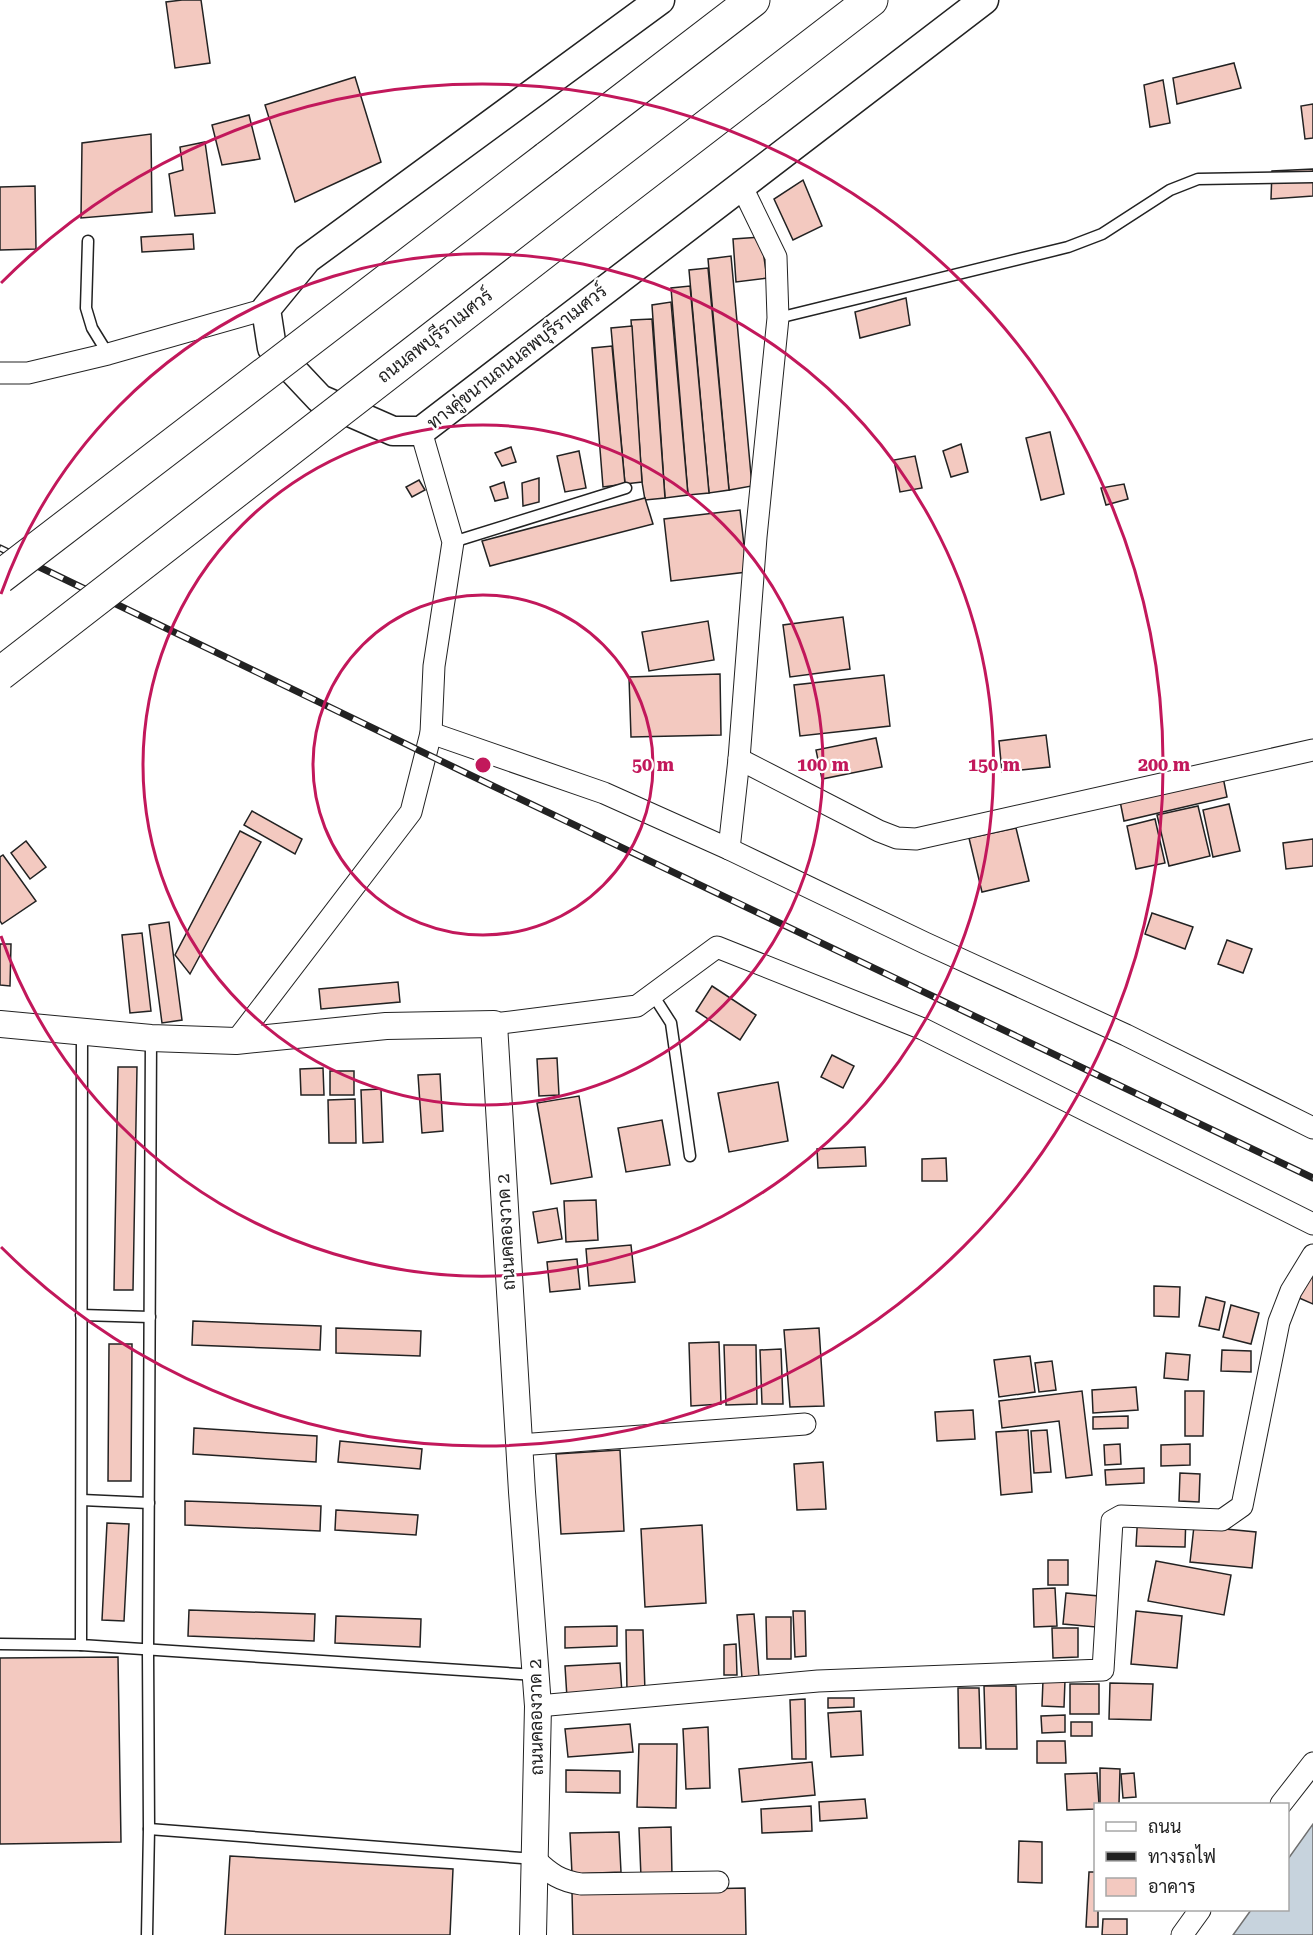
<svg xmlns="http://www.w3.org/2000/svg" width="1313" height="1935" font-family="'Roboto Serif',Sarabun,serif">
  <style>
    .water { fill: #c7d3dd; stroke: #6f6f6f; stroke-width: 1.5 }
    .building { fill: #f3c9c0; stroke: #222; stroke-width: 1.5 }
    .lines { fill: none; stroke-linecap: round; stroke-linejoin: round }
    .service-casing { stroke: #222; stroke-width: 13 }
    .minor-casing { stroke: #222; stroke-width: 23 }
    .tertiary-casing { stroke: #222; stroke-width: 28 }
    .secondary-casing { stroke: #222; stroke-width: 31 }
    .primary-casing { stroke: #222; stroke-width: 35 }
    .service { stroke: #fff; stroke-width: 10 }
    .minor { stroke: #fff; stroke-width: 21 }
    .tertiary { stroke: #fff; stroke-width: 26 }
    .secondary { stroke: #fff; stroke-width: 28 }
    .primary { stroke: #fff; stroke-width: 33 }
    .rail-casing { stroke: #222; stroke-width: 7 }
    .rail { stroke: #fff; stroke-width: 4.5; stroke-dasharray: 14; stroke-linecap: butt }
    .primary-bridge-casing { stroke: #222; stroke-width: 35; stroke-linecap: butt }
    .primary-bridge { stroke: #fff; stroke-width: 33 }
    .ring { fill: none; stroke: #c2185b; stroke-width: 3 }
    .labels { text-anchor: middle; stroke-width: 4.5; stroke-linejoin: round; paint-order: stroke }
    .street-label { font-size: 18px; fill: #222; stroke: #fff }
    .centre { fill: #c2185b; stroke: #fff; stroke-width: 3 }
    .ring-label { font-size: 18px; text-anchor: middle; font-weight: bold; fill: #c2185b; stroke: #fff; stroke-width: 4.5; stroke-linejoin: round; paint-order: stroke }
  </style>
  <rect width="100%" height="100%" fill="#fff"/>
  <path class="water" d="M 1313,1824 L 1313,1935 L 1233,1935 L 1251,1910 L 1288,1910 L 1288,1859 Z"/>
  <g class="building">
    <path d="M 182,0 L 201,0 L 210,63 L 175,68 L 166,2 Z"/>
    <path d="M 1234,63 L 1241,88 L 1177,104 L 1173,78 Z"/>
    <path d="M 355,77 L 381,162 L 295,202 L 265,105 Z"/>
    <path d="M 1163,80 L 1170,123 L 1150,127 L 1144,85 Z"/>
    <path d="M 1313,104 L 1313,138 L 1305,139 L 1301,106 Z"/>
    <path d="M 249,115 L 260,159 L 222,165 L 212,125 Z"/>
    <path d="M 151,134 L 152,212 L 81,218 L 82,143 Z"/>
    <path d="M 205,142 L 215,213 L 175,216 L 169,174 L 183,170 L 180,147 Z"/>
    <path d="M 1313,169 L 1313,196 L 1271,199 L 1272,171 Z"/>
    <path d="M 803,180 L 822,226 L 793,240 L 774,199 Z"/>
    <path d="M 35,186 L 36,249 L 0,250 L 0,187 Z"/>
    <path d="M 193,234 L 194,249 L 142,252 L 141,237 Z"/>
    <path d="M 761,237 L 767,278 L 736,282 L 733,239 Z"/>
    <path d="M 731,256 L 752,486 L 729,490 L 708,259 Z"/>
    <path d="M 708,268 L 729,490 L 709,493 L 689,270 Z"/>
    <path d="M 690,286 L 709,493 L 688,495 L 671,288 Z"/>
    <path d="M 906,298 L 910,325 L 860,338 L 855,312 Z"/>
    <path d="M 671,302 L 688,495 L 665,498 L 652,305 Z"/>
    <path d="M 652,319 L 665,498 L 645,500 L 642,482 L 631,320 Z"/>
    <path d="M 632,326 L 642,482 L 625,484 L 611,328 Z"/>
    <path d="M 612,346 L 625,484 L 603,487 L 592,348 Z"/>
    <path d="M 1050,432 L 1064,494 L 1041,500 L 1026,438 Z"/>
    <path d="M 961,444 L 968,472 L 951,477 L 943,451 Z"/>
    <path d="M 511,447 L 516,462 L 502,466 L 495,453 Z"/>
    <path d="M 579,451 L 586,488 L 565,492 L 557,456 Z"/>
    <path d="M 915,456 L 922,488 L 900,492 L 894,460 Z"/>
    <path d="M 539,478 L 539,502 L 523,506 L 522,483 Z"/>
    <path d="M 419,480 L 425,490 L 412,497 L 406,487 Z"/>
    <path d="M 504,482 L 508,498 L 495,501 L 490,487 Z"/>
    <path d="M 1124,484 L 1128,499 L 1106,505 L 1101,488 Z"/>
    <path d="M 645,498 L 653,524 L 490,566 L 482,541 Z"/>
    <path d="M 740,510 L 747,572 L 671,581 L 664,519 Z"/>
    <path d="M 843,617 L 850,669 L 790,677 L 783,625 Z"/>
    <path d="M 708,621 L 714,660 L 649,671 L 642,632 Z"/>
    <path d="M 720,674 L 721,735 L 631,737 L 629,677 Z"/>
    <path d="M 884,675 L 890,726 L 800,736 L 794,685 Z"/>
    <path d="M 1046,735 L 1050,767 L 1002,772 L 999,741 Z"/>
    <path d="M 876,738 L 882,767 L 822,779 L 816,750 Z"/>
    <path d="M 1223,777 L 1227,797 L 1124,821 L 1120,801 Z"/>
    <path d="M 1229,804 L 1240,851 L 1213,857 L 1203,810 Z"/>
    <path d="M 1198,806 L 1210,856 L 1169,866 L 1157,815 Z"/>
    <path d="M 252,811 L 302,839 L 295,854 L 244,825 Z"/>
    <path d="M 1155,819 L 1165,863 L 1136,869 L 1127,826 Z"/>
    <path d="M 1016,828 L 1029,881 L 982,892 L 969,838 Z"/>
    <path d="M 240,831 L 261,842 L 190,974 L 175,955 Z"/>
    <path d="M 1313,839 L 1313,866 L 1286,869 L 1283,843 Z"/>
    <path d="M 26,841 L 46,867 L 30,879 L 11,853 Z"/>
    <path d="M 3,855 L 36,901 L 2,924 L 0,921 L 0,857 Z"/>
    <path d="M 1152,913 L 1193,927 L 1185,949 L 1145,934 Z"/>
    <path d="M 169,922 L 182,1020 L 162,1023 L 149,925 Z"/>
    <path d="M 142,933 L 151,1011 L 130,1013 L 122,935 Z"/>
    <path d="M 1227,940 L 1252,949 L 1243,973 L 1218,964 Z"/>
    <path d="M 0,944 L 11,944 L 10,986 L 0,985 Z"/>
    <path d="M 398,982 L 400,1002 L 321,1009 L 319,989 Z"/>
    <path d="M 712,986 L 756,1015 L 740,1040 L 696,1011 Z"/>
    <path d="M 832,1055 L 854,1066 L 843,1088 L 821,1077 Z"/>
    <path d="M 557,1058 L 559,1095 L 539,1096 L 537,1059 Z"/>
    <path d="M 118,1067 L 137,1067 L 133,1290 L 114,1290 Z"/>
    <path d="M 323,1068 L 324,1095 L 301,1095 L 300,1069 Z"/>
    <rect x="330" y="1071" width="24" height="24"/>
    <path d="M 440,1074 L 443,1131 L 422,1133 L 418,1075 Z"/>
    <path d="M 778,1082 L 788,1141 L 729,1152 L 718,1093 Z"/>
    <path d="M 381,1089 L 383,1142 L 363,1143 L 361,1090 Z"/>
    <path d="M 579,1096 L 592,1177 L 551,1184 L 537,1103 Z"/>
    <path d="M 355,1099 L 356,1143 L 329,1143 L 328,1100 Z"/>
    <path d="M 662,1120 L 670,1165 L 626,1172 L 618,1128 Z"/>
    <path d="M 865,1147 L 866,1166 L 818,1168 L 817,1149 Z"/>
    <path d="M 946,1158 L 947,1181 L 922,1181 L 922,1159 Z"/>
    <path d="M 596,1200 L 598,1240 L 566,1242 L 564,1201 Z"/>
    <path d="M 557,1208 L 562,1239 L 538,1243 L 533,1212 Z"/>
    <path d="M 631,1245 L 635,1282 L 589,1286 L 586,1249 Z"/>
    <path d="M 577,1259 L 580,1289 L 550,1292 L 547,1262 Z"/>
    <path d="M 1307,1274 L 1313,1276 L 1313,1304 L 1297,1297 Z"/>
    <path d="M 1154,1286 L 1180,1287 L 1179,1317 L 1154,1316 Z"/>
    <path d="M 1206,1297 L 1225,1302 L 1219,1330 L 1199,1326 Z"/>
    <path d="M 1231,1305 L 1259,1313 L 1251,1344 L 1223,1337 Z"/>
    <path d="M 193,1321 L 321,1326 L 320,1350 L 192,1345 Z"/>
    <path d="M 336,1328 L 421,1331 L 420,1356 L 336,1353 Z"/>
    <path d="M 819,1328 L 824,1406 L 790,1407 L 784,1330 Z"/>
    <path d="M 719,1342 L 721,1404 L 691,1406 L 689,1343 Z"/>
    <path d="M 109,1344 L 132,1344 L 131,1481 L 108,1481 Z"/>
    <path d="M 724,1345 L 756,1345 L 757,1404 L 726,1405 Z"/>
    <path d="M 781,1349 L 783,1404 L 762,1404 L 760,1350 Z"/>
    <path d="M 1222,1350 L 1251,1351 L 1251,1372 L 1221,1371 Z"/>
    <path d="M 1166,1353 L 1190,1355 L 1188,1380 L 1164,1378 Z"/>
    <path d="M 1030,1356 L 1035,1392 L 999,1397 L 994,1360 Z"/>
    <path d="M 1052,1361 L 1056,1390 L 1039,1392 L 1035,1363 Z"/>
    <path d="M 1136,1387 L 1138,1410 L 1093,1413 L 1092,1390 Z"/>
    <path d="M 1082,1391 L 1092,1475 L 1066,1478 L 1059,1421 L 1002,1428 L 999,1401 Z"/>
    <path d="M 1185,1391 L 1204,1391 L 1203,1436 L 1185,1436 Z"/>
    <path d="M 973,1410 L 975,1439 L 937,1441 L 935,1412 Z"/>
    <path d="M 1128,1416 L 1128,1428 L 1093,1429 L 1093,1417 Z"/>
    <path d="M 194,1428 L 317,1436 L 316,1462 L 193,1454 Z"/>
    <path d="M 1028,1430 L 1032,1492 L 1001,1495 L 996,1432 Z"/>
    <path d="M 1047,1430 L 1051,1472 L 1034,1473 L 1031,1431 Z"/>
    <path d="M 340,1441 L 422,1449 L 420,1469 L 338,1462 Z"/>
    <path d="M 1120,1444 L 1121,1464 L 1105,1465 L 1104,1445 Z"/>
    <path d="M 1190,1444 L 1190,1465 L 1161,1466 L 1161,1445 Z"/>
    <path d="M 620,1450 L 624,1531 L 561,1534 L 556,1454 Z"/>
    <path d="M 823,1462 L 826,1509 L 797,1510 L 794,1464 Z"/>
    <path d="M 1144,1468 L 1144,1483 L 1106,1485 L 1105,1470 Z"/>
    <path d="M 1180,1473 L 1200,1474 L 1199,1502 L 1179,1501 Z"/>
    <path d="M 185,1501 L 321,1506 L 320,1531 L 185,1525 Z"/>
    <path d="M 336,1510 L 418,1515 L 416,1535 L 335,1530 Z"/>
    <path d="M 1138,1513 L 1186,1514 L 1185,1547 L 1136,1546 Z"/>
    <path d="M 107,1523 L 129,1524 L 124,1621 L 102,1620 Z"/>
    <path d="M 702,1525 L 706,1603 L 645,1607 L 641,1529 Z"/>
    <path d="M 1194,1526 L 1256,1532 L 1252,1568 L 1190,1562 Z"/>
    <rect x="1048" y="1560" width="20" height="25"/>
    <path d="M 1156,1561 L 1231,1575 L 1224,1615 L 1148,1601 Z"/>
    <path d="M 1055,1588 L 1057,1626 L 1034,1627 L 1033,1589 Z"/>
    <path d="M 1066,1593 L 1099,1596 L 1096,1627 L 1063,1624 Z"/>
    <path d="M 189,1610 L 315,1614 L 314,1641 L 188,1636 Z"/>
    <path d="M 793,1611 L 805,1611 L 806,1656 L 795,1657 Z"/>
    <path d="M 1136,1611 L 1182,1616 L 1177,1668 L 1131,1664 Z"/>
    <path d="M 754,1614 L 759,1677 L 742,1678 L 737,1615 Z"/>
    <path d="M 336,1616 L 421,1619 L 420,1647 L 335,1643 Z"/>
    <path d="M 766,1617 L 791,1617 L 791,1659 L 767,1659 Z"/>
    <path d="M 617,1626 L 617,1646 L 565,1648 L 565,1627 Z"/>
    <path d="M 1052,1628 L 1078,1628 L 1078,1657 L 1053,1658 Z"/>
    <path d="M 626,1630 L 643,1630 L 645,1692 L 627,1692 Z"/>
    <path d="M 736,1644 L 737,1675 L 724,1675 L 724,1645 Z"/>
    <path d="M 118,1657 L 121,1842 L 0,1844 L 0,1658 Z"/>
    <path d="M 620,1663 L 622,1694 L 567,1698 L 565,1666 Z"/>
    <path d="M 1043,1680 L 1065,1680 L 1064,1707 L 1042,1706 Z"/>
    <path d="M 1110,1683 L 1153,1684 L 1151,1720 L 1109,1719 Z"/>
    <rect x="1070" y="1684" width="29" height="30"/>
    <path d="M 984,1686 L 1016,1686 L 1017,1749 L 986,1749 Z"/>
    <path d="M 958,1688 L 979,1688 L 981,1748 L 959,1748 Z"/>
    <path d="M 828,1698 L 854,1698 L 854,1707 L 828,1708 Z"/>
    <path d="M 805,1699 L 806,1759 L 792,1759 L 790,1700 Z"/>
    <path d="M 861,1711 L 863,1755 L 831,1757 L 828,1713 Z"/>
    <path d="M 1065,1715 L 1065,1732 L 1042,1733 L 1041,1716 Z"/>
    <rect x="1071" y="1722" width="21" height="14"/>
    <path d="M 630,1724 L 633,1752 L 568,1757 L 565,1729 Z"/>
    <path d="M 708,1727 L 710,1788 L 686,1789 L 683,1729 Z"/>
    <path d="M 1037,1741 L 1065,1741 L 1066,1763 L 1037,1763 Z"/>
    <path d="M 639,1744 L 677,1744 L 676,1808 L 637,1807 Z"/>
    <path d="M 812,1762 L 815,1795 L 742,1802 L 739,1769 Z"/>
    <path d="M 1100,1768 L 1120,1769 L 1119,1804 L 1100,1804 Z"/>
    <path d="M 566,1770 L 620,1771 L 620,1793 L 566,1792 Z"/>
    <path d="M 1097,1773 L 1099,1804 L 1096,1804 L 1096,1809 L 1067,1810 L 1065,1774 Z"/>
    <path d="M 1134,1773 L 1136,1797 L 1123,1798 L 1121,1774 Z"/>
    <path d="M 865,1799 L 867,1818 L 820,1821 L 819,1802 Z"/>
    <path d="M 811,1806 L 812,1831 L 762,1833 L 761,1809 Z"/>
    <path d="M 671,1827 L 672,1876 L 641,1877 L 639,1828 Z"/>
    <path d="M 619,1832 L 621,1872 L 572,1874 L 570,1833 Z"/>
    <path d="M 1019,1841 L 1042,1842 L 1042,1883 L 1018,1882 Z"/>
    <path d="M 230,1856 L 453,1869 L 450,1935 L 225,1935 Z"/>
    <path d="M 1089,1872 L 1096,1872 L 1096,1910 L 1098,1910 L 1098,1927 L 1086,1927 Z"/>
    <path d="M 745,1888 L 746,1935 L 573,1935 L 572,1892 Z"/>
    <path d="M 1103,1919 L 1127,1919 L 1127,1935 L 1102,1935 Z"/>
  </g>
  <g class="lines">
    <g class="service-casing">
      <g id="service">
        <path d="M 88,241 L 86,308 L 92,328 L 108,354"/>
        <path d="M 778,318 L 1068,247 L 1102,234 L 1170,190 L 1198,179 L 1313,177"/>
        <path d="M 453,542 L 626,488"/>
        <path d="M 653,995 L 671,1023 L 690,1156"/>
        <path d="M 82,1032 L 81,1645 L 536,1675"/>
        <path d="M 81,1315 L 150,1317"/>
        <path d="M 82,1500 L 149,1503"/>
        <path d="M 0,1644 L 81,1645"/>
        <path d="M 149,1829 L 535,1859"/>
        <path d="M 147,1935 L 149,1829 L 148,1651 L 151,1038"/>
      </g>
    </g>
    <g class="minor-casing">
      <g id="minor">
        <path d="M 0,373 L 28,373 L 108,354 L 266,309"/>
        <path d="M 431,733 L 604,793 L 729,849 L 739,759 L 756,537 L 778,318 L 776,257 L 741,185"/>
        <path d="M 739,759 L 879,831 L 897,838 L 916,839 L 1313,750"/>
        <path d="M 729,849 L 925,943 L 1126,1035 L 1313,1128"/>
        <path d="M 494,1024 L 637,1006 L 717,947 L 923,1029 L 1313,1224"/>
        <path d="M 236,1041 L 411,812 L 431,733 L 434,666 L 453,542 L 421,431"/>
        <path d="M 519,1445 L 805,1424"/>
        <path d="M 538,1706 L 818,1681 L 1103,1670 L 1112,1521 L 1121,1516 L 1222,1520 L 1242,1506 L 1279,1322 L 1291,1291 L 1313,1255"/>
        <path d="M 1281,1804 L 1313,1763"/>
        <path d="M 536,1860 C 550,1874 561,1881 581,1884 L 718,1882"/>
        <path d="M 1182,1935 L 1200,1910"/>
      </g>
    </g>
    <g class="tertiary-casing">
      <path id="tertiary" d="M 0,1024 L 151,1038 L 236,1041 L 386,1026 L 494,1024 L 522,1492 L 538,1706 L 533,1935"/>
    </g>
    <g class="secondary-casing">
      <path id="secondary" d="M 660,0 L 307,259 L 266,309 L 272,348 L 320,399 L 393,431 L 421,431 L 984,0"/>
    </g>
    <g class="primary-casing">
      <g id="primary">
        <path d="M 547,158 L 753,0"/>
        <path d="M 607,203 L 871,0"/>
      </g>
    </g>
    <use href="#service" class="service"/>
    <use href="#minor" class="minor"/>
    <use href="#tertiary" class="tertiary"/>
    <use href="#secondary" class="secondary"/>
    <use href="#primary" class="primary"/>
    <g class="rail-casing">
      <path id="rail" d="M 0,548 L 470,775 L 1313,1178"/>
    </g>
    <use href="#rail" class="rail"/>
    <g class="primary-bridge-casing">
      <g id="primary-bridge">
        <path d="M 0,577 L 547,158"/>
        <path d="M 0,674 L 607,203"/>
      </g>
    </g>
    <use href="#primary-bridge" class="primary-bridge"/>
  </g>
  <g class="ring">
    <circle cx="483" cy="765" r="170"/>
    <circle cx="483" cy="765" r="340"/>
    <path d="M1 594A511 511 0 1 1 1 936"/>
    <path d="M1 283A681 681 0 1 1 1 1247"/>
  </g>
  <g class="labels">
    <g class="street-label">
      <text transform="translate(435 336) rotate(-38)" y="6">ถนนลพบุรีราเมศวร์</text>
      <text transform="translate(517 357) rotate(-38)" y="6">ทางคู่ขนานถนนลพบุรีราเมศวร์</text>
      <text transform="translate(506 1232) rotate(-93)" y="6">ถนนคลองวาด 2</text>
      <text transform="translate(536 1717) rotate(-91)" y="6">ถนนคลองวาด 2</text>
    </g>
  </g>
  <circle cx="483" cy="765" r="9" class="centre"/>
  <g class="ring-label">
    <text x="653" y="771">50 m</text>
    <text x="823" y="771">100 m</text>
    <text x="994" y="771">150 m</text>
    <text x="1164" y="771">200 m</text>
  </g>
  <rect x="1094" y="1803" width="195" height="108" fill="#ffffff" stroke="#a7a7a7" stroke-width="1.5"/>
  <rect x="1106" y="1822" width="30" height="9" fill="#ffffff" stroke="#a7a7a7" stroke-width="1.5"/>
  <text x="1148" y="1833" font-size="18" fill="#222222">ถนน</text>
  <rect x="1106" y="1852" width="30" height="9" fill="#222222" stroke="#a7a7a7" stroke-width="1.5"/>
  <text x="1148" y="1863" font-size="18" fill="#222222">ทางรถไฟ</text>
  <rect x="1106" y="1878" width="30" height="18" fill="#f3c9c0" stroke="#a7a7a7" stroke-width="1.5"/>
  <text x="1148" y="1893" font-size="18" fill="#222222">อาคาร</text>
</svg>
